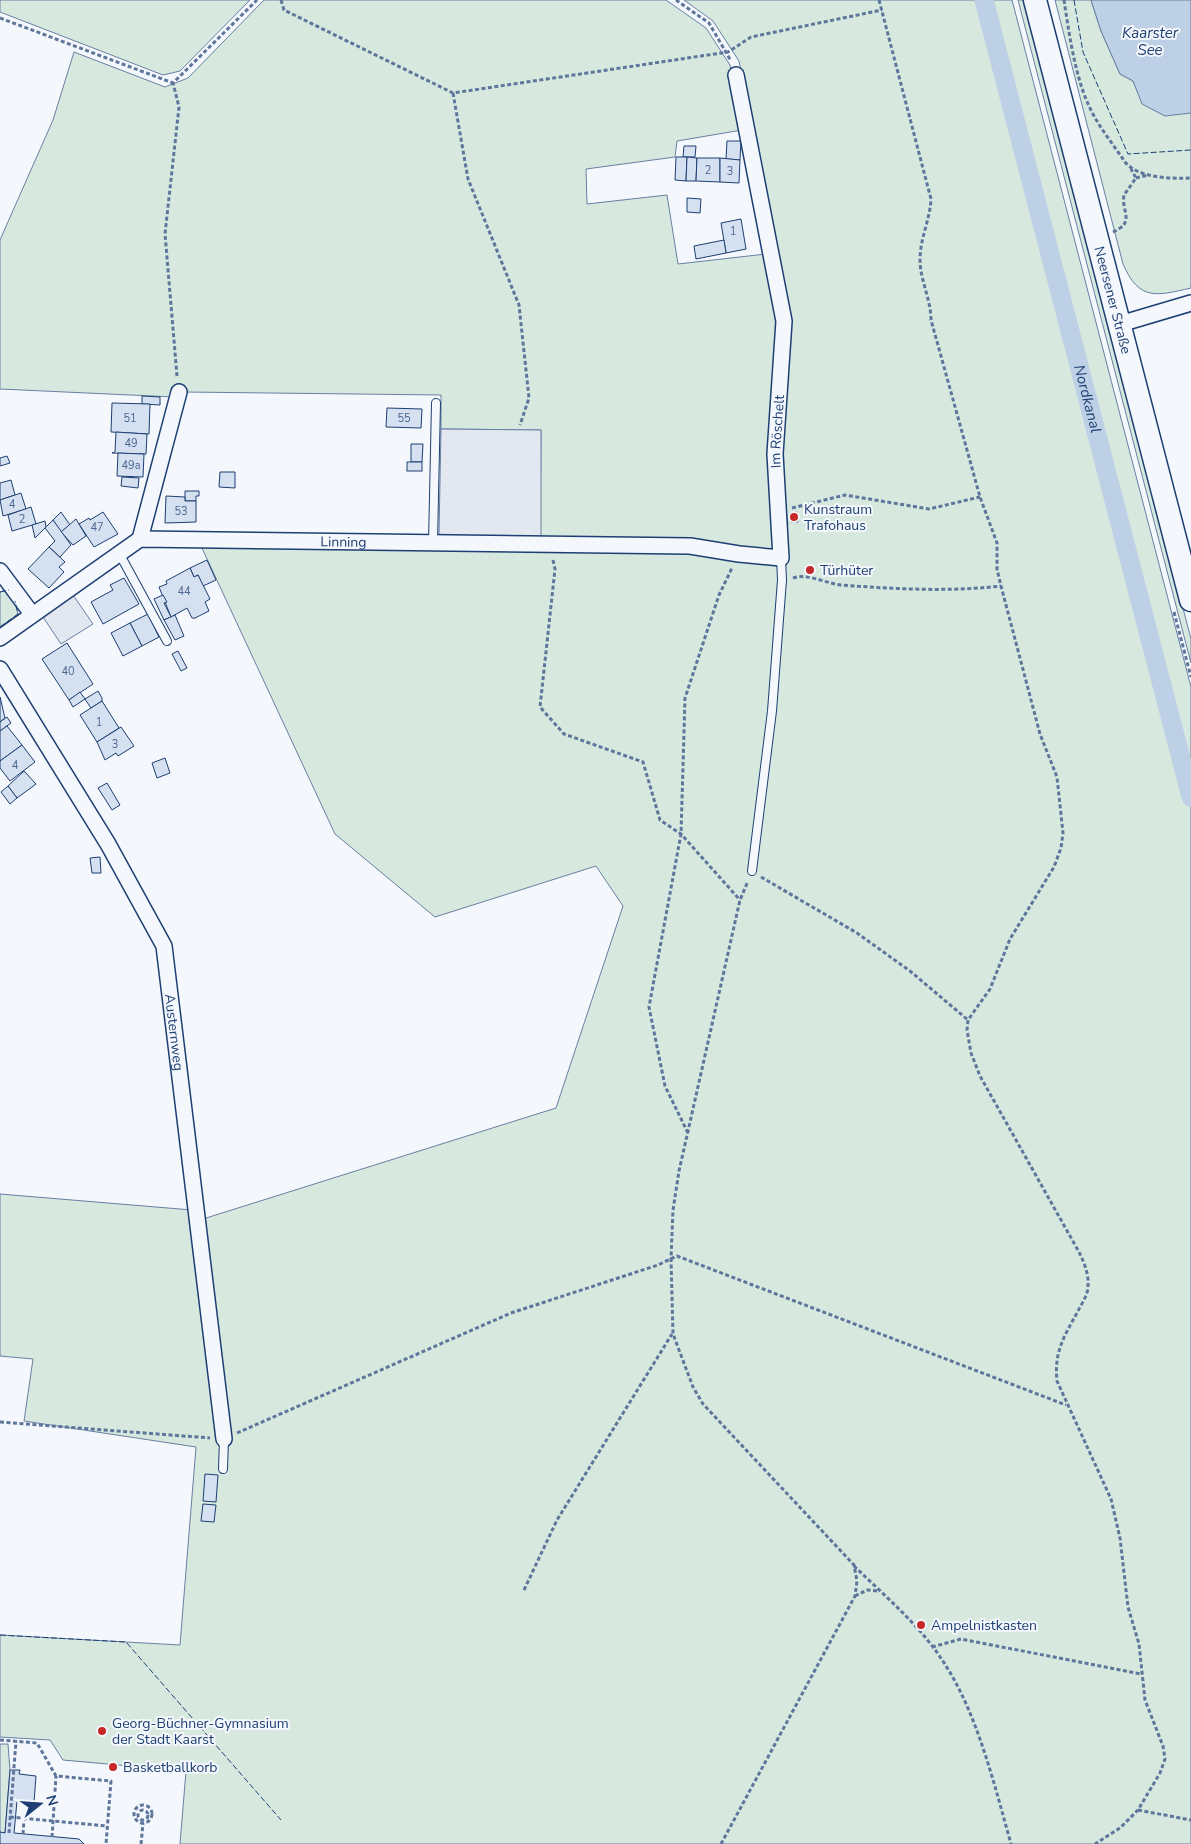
<svg xmlns="http://www.w3.org/2000/svg" width="1191" height="1844" font-family="'Nunito Sans',sans-serif">
  <style>
    .green { fill: #d7e8df; stroke: #687fa3 }
    .parking { fill: #e3e8f0; stroke: #687fa3 }
    .water { fill: #bed0e5; stroke: #687fa3 }
    .lines { fill: none; stroke-linecap: round; stroke-linejoin: round }
    .canal { stroke: #bed0e5; stroke-width: 19 }
    .building { fill: #d5e0f0; stroke: #1d3f73 }
    .lane-casing { stroke: #1d3f73; stroke-width: 10 }
    .street-casing { stroke: #1d3f73; stroke-width: 18 }
    .secondary-casing { stroke: #1d3f73; stroke-width: 25 }
    .path { stroke: #5e769c; stroke-width: 3; stroke-dasharray: 4 2.5; stroke-linecap: butt }
    .lane { stroke: #f4f7fb; stroke-width: 8 }
    .street { stroke: #f4f7fb; stroke-width: 15 }
    .secondary { stroke: #f4f7fb; stroke-width: 22 }
    .fence { stroke: #1d3f73; stroke-width: 1; stroke-dasharray: 6 2.5; stroke-linecap: butt }
    .poi-dot { fill: #c62828; stroke: #f4f7fb; stroke-width: 2 }
    .labels { text-anchor: middle; stroke-width: 4; stroke-linejoin: round; paint-order: stroke }
    .number-label { font-size: 11px; fill: #4b6792 }
    .street-label { font-size: 14px; fill: #1d3f73; stroke: #f4f7fb }
    .poi-label { font-size: 14px; fill: #1d3f73; stroke: #f4f7fb; text-anchor: start }
    .water-label { font-size: 15px; font-style: italic; fill: #1d3f73; stroke: #f4f7fb }
  </style>
  <rect width="100%" height="100%" fill="#f4f7fb"/>
  <g class="green">
    <path d="M 0,0 L 250,0 L 180,71 L 163,75 L 0,12 Z"/>
    <path d="M 264,0 L 666,0 L 706,28 L 730,65 L 742,130 L 677,141 L 675,157 L 586,169 L 587,204 L 667,195 L 678,264 L 766,254 L 778,320 L 774,535 L 788,525 L 780,455 L 789,320 L 739,61 L 713,21 L 684,0 L 1012,0 L 1191,687 L 1191,1844 L 180,1844 L 186,1771 L 63,1760 L 50,1740 L 0,1737 L 0,1635 L 180,1645 L 196,1447 L 24,1421 L 33,1359 L 0,1356 L 0,1194 L 192,1210 L 203,1219 L 556,1108 L 623,906 L 596,866 L 435,917 L 335,834 L 201,546 L 540,551 L 541,430 L 441,429 L 441,395 L 184,392 L 174,397 L 0,389 L 0,240 L 53,120 L 74,52 L 165,87 L 188,78 Z"/>
    <path d="M 1018,0 L 1025,0 L 1191,639 L 1191,663 Z"/>
    <path d="M 1055,0 L 1091,0 L 1101,31 L 1120,74 L 1133,81 L 1143,104 L 1191,113 L 1191,288 C 1156,296 1139,301 1123,264 Z"/>
    <path d="M 8,589 L 13,596 L 18,614 L 0,627 L 0,592 Z"/>
    <path d="M 0,1744 L 8,1744 L 10,1770 L 5,1833 L 0,1832 Z"/>
  </g>
  <g class="parking">
    <path d="M 441,429 L 541,430 L 541,537 L 439,535 Z"/>
    <path d="M 73,595 L 93,624 L 61,644 L 43,617 Z"/>
  </g>
  <path class="water" d="M 1091,0 L 1191,0 L 1191,113 L 1165,116 L 1142,104 L 1133,81 L 1120,74 L 1101,31 Z"/>
  <g class="lines">
    <path class="canal" id="s1" d="M 984,0 L 1191,797"/>
  </g>
  <g class="building">
    <path d="M 727,141 L 741,141 L 740,160 L 726,159 Z"/>
    <path d="M 684,146 L 696,146 L 695,157 L 683,157 Z"/>
    <path d="M 676,157 L 687,157 L 686,181 L 675,180 Z"/>
    <path d="M 687,157 L 697,158 L 696,181 L 686,181 Z"/>
    <path d="M 697,158 L 720,158 L 720,182 L 696,181 Z"/>
    <path d="M 720,158 L 740,160 L 739,183 L 720,182 Z"/>
    <path d="M 687,198 L 701,199 L 700,213 L 687,212 Z"/>
    <path d="M 741,219 L 746,249 L 726,253 L 721,223 Z"/>
    <path d="M 724,240 L 726,253 L 696,259 L 694,246 Z"/>
    <path d="M 142,396 L 160,397 L 160,405 L 142,404 Z"/>
    <path d="M 112,403 L 150,404 L 149,434 L 111,432 Z"/>
    <path d="M 387,408 L 422,409 L 421,428 L 386,427 Z"/>
    <path d="M 116,432 L 147,434 L 146,454 L 112,453 L 115,452 Z"/>
    <path d="M 411,444 L 423,444 L 422,462 L 411,462 Z"/>
    <path d="M 118,453 L 144,454 L 143,477 L 117,476 Z"/>
    <path d="M 7,456 L 10,463 L 0,466 L 0,458 Z"/>
    <rect x="407" y="462" width="15" height="9"/>
    <path d="M 220,472 L 235,472 L 235,488 L 219,487 Z"/>
    <path d="M 122,477 L 139,478 L 138,488 L 121,486 Z"/>
    <path d="M 11,480 L 15,495 L 0,500 L 0,483 Z"/>
    <path d="M 185,491 L 199,491 L 199,496 L 196,496 L 196,501 L 185,501 Z"/>
    <path d="M 21,493 L 26,509 L 3,516 L 0,500 Z"/>
    <path d="M 166,496 L 185,497 L 185,501 L 196,501 L 196,522 L 165,523 Z"/>
    <path d="M 31,507 L 36,524 L 12,531 L 8,515 Z"/>
    <path d="M 61,512 L 70,525 L 61,532 L 53,520 Z"/>
    <path d="M 103,512 L 118,534 L 94,547 L 79,524 L 89,518 L 90,520 Z"/>
    <path d="M 797,512 L 798,522 L 791,522 L 790,513 Z"/>
    <path d="M 76,519 L 86,536 L 73,545 L 61,532 Z"/>
    <path d="M 53,520 L 71,545 L 60,557 L 49,547 L 55,541 L 45,528 Z"/>
    <path d="M 45,521 L 46,527 L 35,538 L 32,525 Z"/>
    <path d="M 49,547 L 65,562 L 59,567 L 64,572 L 49,588 L 28,569 Z"/>
    <path d="M 207,560 L 216,580 L 203,586 L 198,575 L 194,577 L 190,568 Z"/>
    <path d="M 190,568 L 194,577 L 198,575 L 210,599 L 205,602 L 209,611 L 195,618 L 192,618 L 187,608 L 171,617 L 159,587 L 167,584 L 166,581 Z"/>
    <path d="M 124,578 L 139,604 L 103,624 L 91,602 L 113,590 L 110,585 Z"/>
    <path d="M 163,595 L 167,602 L 164,603 L 171,617 L 164,620 L 154,599 Z"/>
    <path d="M 148,614 L 159,637 L 142,646 L 130,623 Z"/>
    <path d="M 175,615 L 184,636 L 175,640 L 164,620 Z"/>
    <path d="M 130,623 L 142,646 L 123,656 L 111,633 Z"/>
    <path d="M 67,643 L 93,684 L 69,700 L 42,659 Z"/>
    <path d="M 178,651 L 187,668 L 181,671 L 172,654 Z"/>
    <path d="M 98,691 L 102,698 L 102,701 L 91,708 L 85,699 Z"/>
    <path d="M 80,692 L 85,699 L 73,707 L 69,700 Z"/>
    <path d="M 0,697 L 5,718 L 0,722 Z"/>
    <path d="M 102,701 L 119,728 L 97,742 L 80,715 Z"/>
    <path d="M 7,717 L 11,723 L 0,731 L 0,722 Z"/>
    <path d="M 7,726 L 22,745 L 0,761 L 0,731 Z"/>
    <path d="M 121,727 L 134,746 L 118,756 L 116,753 L 105,760 L 97,742 Z"/>
    <path d="M 22,745 L 35,762 L 10,781 L 0,768 L 0,761 Z"/>
    <path d="M 165,758 L 170,773 L 157,778 L 152,763 Z"/>
    <path d="M 24,771 L 36,784 L 17,798 L 8,786 Z"/>
    <path d="M 107,783 L 120,805 L 112,810 L 98,788 Z"/>
    <path d="M 8,786 L 17,798 L 10,804 L 1,792 Z"/>
    <path d="M 100,857 L 101,873 L 92,873 L 90,858 Z"/>
    <path d="M 205,1474 L 218,1475 L 216,1502 L 203,1501 Z"/>
    <path d="M 203,1504 L 216,1505 L 214,1522 L 201,1521 Z"/>
    <path d="M 10,1770 L 20,1770 L 19,1774 L 36,1776 L 34,1802 L 17,1801 L 14,1833 L 79,1839 L 84,1844 L 0,1844 L 0,1832 L 5,1833 Z"/>
  </g>
  <g class="lines">
    <g class="lane-casing">
      <g id="lane">
        <path d="M 433,543 L 436,403"/>
        <path d="M 119,553 L 167,641"/>
        <path d="M 752,871 L 772,711 L 782,580 L 781,558"/>
        <path d="M 223,1469 L 224,1439"/>
      </g>
    </g>
    <g class="street-casing">
      <g id="street">
        <path d="M 1120,324 L 1191,303"/>
        <path d="M 140,539 L 179,392"/>
        <path d="M 0,571 L 32,614"/>
        <path id="s2" d="M 0,638 L 140,539 L 690,546 L 739,554 L 781,558 L 775,454 L 784,321 L 736,75"/>
        <path id="s3" d="M 0,669 L 108,844 L 164,946 L 224,1439"/>
      </g>
    </g>
    <g class="secondary-casing">
      <g id="secondary">
        <path id="s4" d="M 1035,0 L 1191,600"/>
      </g>
    </g>
    <g class="path">
      <path d="M 281,0 L 284,10 L 453,93 L 728,52 L 751,37 L 882,10"/>
      <path d="M 676,0 L 709,23 L 731,61"/>
      <path d="M 879,0 L 931,199 C 930,220 920,238 920,260 C 920,280 931,299 931,320 L 980,497 L 997,543 L 997,569 L 1001,586 L 1040,734 L 1057,777 L 1063,833 L 1061,848 L 1054,867 L 1010,939 L 990,989 L 968,1020 L 967,1030 L 971,1053 L 980,1076 L 1079,1252 C 1084,1262 1089,1274 1088,1286 C 1088,1295 1082,1303 1078,1311 C 1064,1337 1054,1351 1057,1381 L 1111,1499 L 1120,1538 L 1128,1607 L 1139,1644 L 1145,1700 L 1163,1746 L 1165,1759 L 1160,1773 L 1138,1810 L 1120,1828 L 1095,1844"/>
      <path d="M 1064,0 C 1069,33 1075,76 1089,106 C 1098,126 1113,144 1125,162 C 1138,178 1171,179 1191,178"/>
      <path d="M 0,18 L 173,83"/>
      <path d="M 453,93 L 468,179 L 519,305 L 529,398 L 520,425"/>
      <path d="M 1136,178 L 1148,175"/>
      <path d="M 1113,232 C 1136,222 1121,212 1124,195 L 1136,178 L 1131,169"/>
      <path d="M 177,376 L 165,234 L 179,107 L 173,83 L 257,0"/>
      <path d="M 792,508 L 845,495 L 929,509 L 980,497"/>
      <path d="M 553,560 L 555,569 L 540,707 L 564,734 L 643,762 L 660,820 L 681,834 L 740,900"/>
      <path d="M 793,578 C 808,573 824,583 841,585 C 895,589 947,592 1001,586"/>
      <path d="M 1174,612 L 1191,677"/>
      <path d="M 761,877 L 857,933 L 910,971 L 968,1020"/>
      <path d="M 688,1133 L 665,1086 L 649,1007 L 681,834 L 685,698 L 719,595 L 732,568"/>
      <path d="M 0,1422 L 210,1438"/>
      <path d="M 237,1433 L 511,1313 L 658,1265 L 677,1256 L 1066,1405"/>
      <path d="M 854,1566 C 886,1597 923,1628 946,1666 C 978,1716 995,1787 1011,1844"/>
      <path d="M 524,1590 L 557,1520 L 672,1334"/>
      <path d="M 855,1596 L 867,1590 L 878,1591"/>
      <path d="M 932,1647 L 961,1639 L 1141,1674"/>
      <path d="M 0,1740 L 37,1743 L 56,1776 L 111,1781 L 106,1844"/>
      <circle cx="143" cy="1814" r="9"/>
      <circle cx="143" cy="1815" r="5"/>
      <path d="M 1138,1810 L 1191,1820"/>
      <path d="M 10,1817 L 107,1826"/>
      <path d="M 9,1833 L 16,1741"/>
      <path d="M 23,1834 L 24,1819"/>
      <path d="M 52,1837 L 56,1776"/>
      <path d="M 141,1844 L 143,1823"/>
      <path d="M 721,1844 L 855,1596 L 857,1581 L 854,1565 L 703,1404 L 693,1387 L 673,1334 L 671,1259 L 673,1210 L 679,1171 L 740,900 L 748,881"/>
    </g>
    <use href="#lane" class="lane"/>
    <use href="#street" class="street"/>
    <use href="#secondary" class="secondary"/>
    <g class="fence">
      <path d="M 1074,0 L 1083,52 L 1128,154 L 1191,150"/>
      <path d="M 0,592 L 9,590"/>
      <path d="M 0,627 L 18,614 L 15,601"/>
      <path d="M 0,1635 L 126,1642 L 281,1820"/>
    </g>
  </g>
  <g class="poi-dot">
    <circle cx="794" cy="517" r="5"/>
    <circle cx="810" cy="570" r="5"/>
    <circle cx="921" cy="1625" r="5"/>
    <circle cx="102" cy="1731" r="5"/>
    <circle cx="113" cy="1767" r="5"/>
  </g>
  <g class="labels">
    <g class="number-label">
      <text x="708" y="174">2</text>
      <text x="730" y="175">3</text>
      <text x="733" y="235">1</text>
      <text x="130" y="422">51</text>
      <text x="404" y="422">55</text>
      <text x="131" y="447">49</text>
      <text x="131" y="469">49a</text>
      <text x="12" y="508">4</text>
      <text x="181" y="515">53</text>
      <text x="22" y="523">2</text>
      <text x="97" y="531">47</text>
      <text x="184" y="595">44</text>
      <text x="68" y="675">40</text>
      <text x="99" y="726">1</text>
      <text x="115" y="748">3</text>
      <text x="15" y="769">4</text>
    </g>
    <g class="street-label">
      <text dy="5" stroke="none"><textPath href="#s4" startOffset="310">Neersener Straße</textPath></text>
      <text dy="5" stroke="none"><textPath href="#s2" startOffset="940">Im Röschelt</textPath></text>
      <text dy="5" stroke="none"><textPath href="#s2" startOffset="375">Linning</textPath></text>
      <text dy="5" stroke="none"><textPath href="#s3" startOffset="409">Austernweg</textPath></text>
    </g>
    <g class="poi-label">
      <text x="804" y="514">Kunstraum<tspan x="804" dy="16">Trafohaus</tspan></text>
      <text x="820" y="575">Türhüter</text>
      <text x="931" y="1630">Ampelnistkasten</text>
      <text x="112" y="1728">Georg-Büchner-Gymnasium<tspan x="112" dy="16">der Stadt Kaarst</tspan></text>
      <text x="123" y="1772">Basketballkorb</text>
    </g>
    <g class="water-label">
      <text x="1150" y="38">Kaarster<tspan x="1150" dy="17">See</tspan></text>
      <text dy="5" stroke="none"><textPath href="#s1" startOffset="412">Nordkanal</textPath></text>
    </g>
  </g>
  <g transform="translate(40 1804) rotate(73)" stroke="#f4f7fb" stroke-width="4" paint-order="stroke">
  <path d="M0-4L9 19L0 12L-9 19Z" fill="#1d3f73"/>
  <text y="-8" font-size="14" font-weight="bold" text-anchor="middle" fill="#1d3f73">N</text>
  </g>
</svg>
